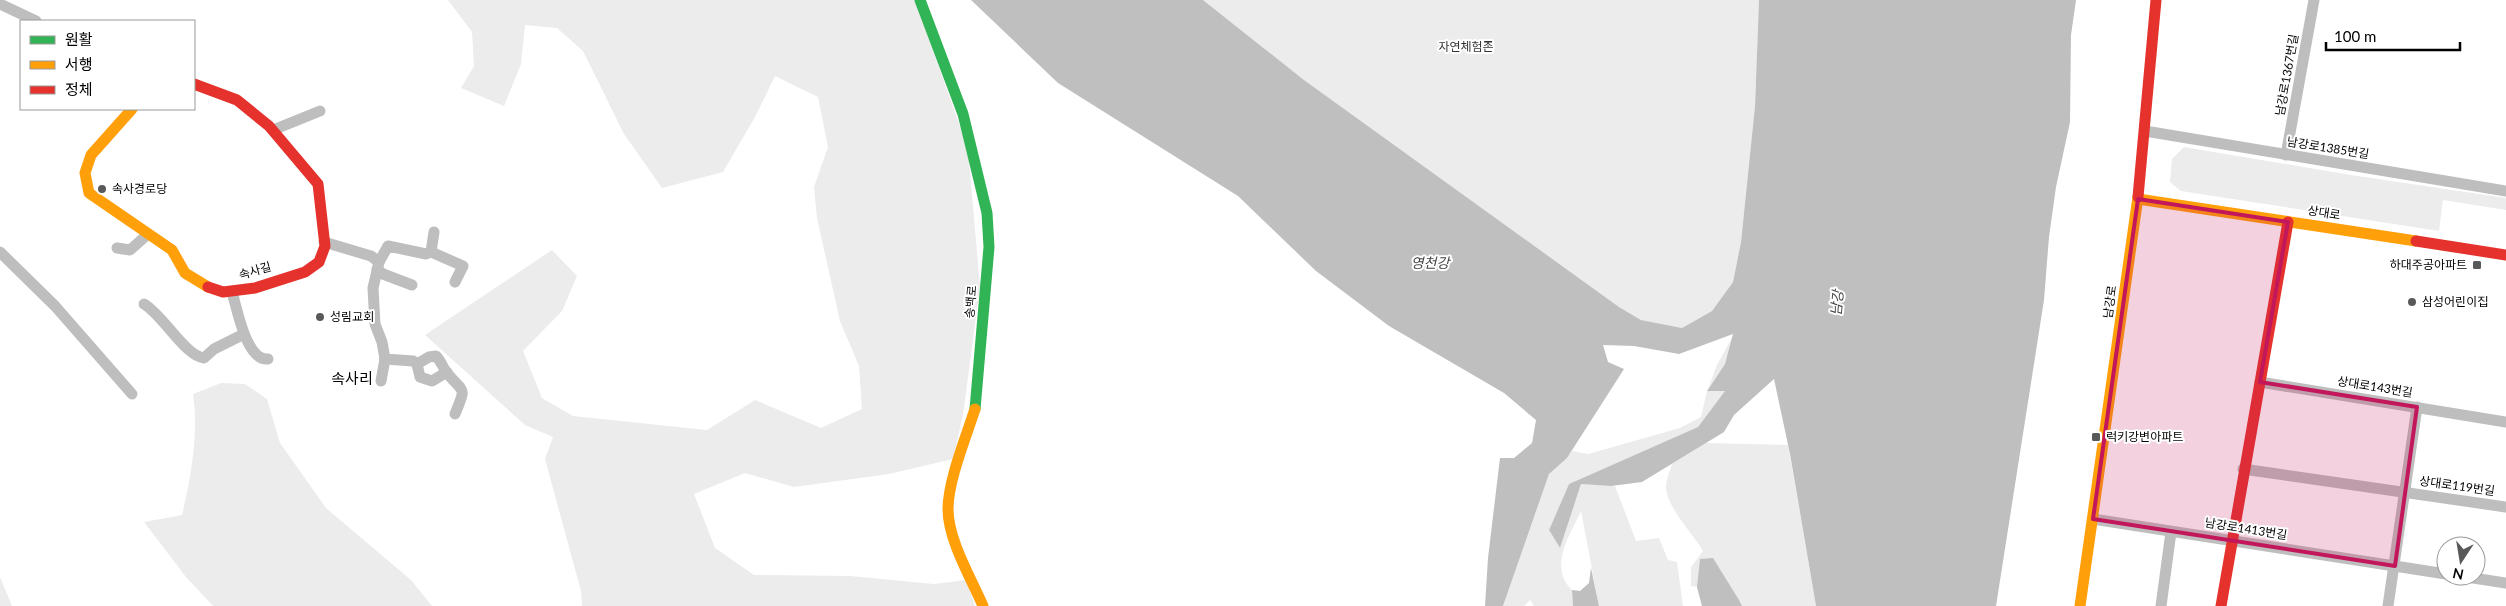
<svg xmlns="http://www.w3.org/2000/svg" width="2506" height="606" font-family="Lato,'Noto Sans KR',sans-serif">
  <style>
    .green { fill: #ececec }
    .water { fill: #bfbfbf }
    .lines { fill: none; stroke-linecap: round; stroke-linejoin: round }
    .street { stroke: #bebebe; stroke-width: 11 }
    .fast { stroke: #30b455; stroke-width: 11 }
    .slow { stroke: #ff9f0a; stroke-width: 11 }
    .jam { stroke: #e5322d; stroke-width: 11 }
    .marked { fill: #c2185b; fill-opacity: 0.2; stroke: #c2185b; stroke-width: 4; stroke-linejoin: round }
    .poi-dot { fill: #595959; stroke: #fff; stroke-width: 2 }
    .labels { text-anchor: middle; stroke-width: 4; stroke-linejoin: round; paint-order: stroke }
    .park-label { font-size: 12px; fill: #333; stroke: #fff }
    .street-label { font-size: 12px; fill: #000; stroke: #fff }
    .poi-label { font-size: 12px; fill: #000; stroke: #fff; text-anchor: start }
    .water-label { font-size: 14px; font-style: italic; fill: #444; stroke: #fff }
    .quarter-label { font-size: 15px; fill: #000; stroke: #fff }
  </style>
  <rect width="100%" height="100%" fill="#fff"/>
  <g class="green">
    <path d="M 448,0 L 915,0 L 968,149 L 980,286 L 963,415 L 953,459 L 889,474 L 794,487 L 745,473 L 694,494 L 715,548 L 754,575 L 850,576 L 934,584 L 966,580 L 975,606 L 582,606 L 581,591 L 545,459 L 553,437 L 525,425 L 425,335 L 552,250 L 577,276 L 562,311 L 523,351 L 542,398 L 573,416 L 707,430 L 755,400 L 821,428 L 862,409 L 859,366 L 840,321 L 817,218 L 814,187 L 828,147 L 818,97 L 775,76 L 755,117 L 723,172 L 662,188 L 624,134 L 583,51 L 557,28 L 525,25 L 521,64 L 504,106 L 461,88 L 474,66 L 472,32 Z"/>
    <path d="M 1203,0 L 1759,0 L 1755,106 L 1741,242 L 1733,282 L 1712,311 L 1682,328 L 1641,320 L 1619,307 L 1304,80 Z"/>
    <path d="M 2184,147 L 2351,175 L 2506,198 L 2506,210 L 2443,200 L 2439,231 L 2181,191 L 2170,182 L 2172,159 Z"/>
    <path d="M 1734,334 L 1725,364 L 1707,390 L 1726,390 L 1698,427 L 1569,484 L 1549,530 L 1560,548 L 1581,484 L 1615,486 L 1636,541 L 1659,538 L 1668,560 L 1677,562 L 1683,606 L 1599,606 L 1581,511 C 1570,535 1548,567 1572,590 L 1573,606 L 1534,606 L 1530,600 L 1524,606 L 1503,606 L 1549,474 L 1567,458 L 1572,451 L 1588,454 L 1680,428 L 1701,417 L 1707,391 L 1717,365 Z"/>
    <path d="M 221,383 L 245,384 L 267,399 L 280,443 L 326,508 L 411,580 L 432,606 L 213,606 L 186,577 L 144,522 L 182,515 C 191,477 199,433 193,394 Z"/>
    <path d="M 1706,443 L 1788,445 L 1816,606 L 1742,606 L 1713,558 L 1702,606 L 1697,587 L 1691,586 L 1691,567 L 1703,551 C 1693,534 1666,506 1666,487 C 1666,480 1670,471 1672,464 Z"/>
    <path d="M 0,577 L 12,606 L 0,606 Z"/>
  </g>
  <g class="water">
    <path d="M 971,0 L 1203,0 L 1304,80 L 1619,307 L 1641,320 L 1682,328 L 1712,311 L 1733,282 L 1741,242 L 1755,106 L 1759,0 L 2076,0 L 2071,35 L 2070,122 L 2056,187 L 2049,237 L 2044,300 L 1996,606 L 1816,606 L 1790,454 L 1774,379 L 1734,415 L 1724,432 L 1642,482 L 1611,486 L 1581,484 L 1560,548 L 1549,530 L 1569,484 L 1698,427 L 1725,391 L 1707,391 L 1725,364 L 1733,334 L 1679,354 L 1634,346 L 1603,345 L 1608,362 L 1624,369 L 1567,458 L 1549,474 L 1503,606 L 1485,606 L 1488,558 L 1500,458 L 1514,458 L 1532,443 L 1536,420 L 1504,393 L 1389,326 L 1316,271 L 1238,196 L 1058,83 Z"/>
    <path d="M 1713,558 L 1739,600 L 1742,606 L 1702,606 L 1697,587 L 1700,559 Z"/>
    <path d="M 1591,568 L 1599,606 L 1573,606 L 1572,590 L 1580,591 L 1589,583 Z"/>
  </g>
  <g class="lines">
    <g class="street">
      <path d="M 0,4 L 36,21"/>
      <path d="M 273,130 L 320,111"/>
      <path d="M 2145,131 L 2506,191"/>
      <path d="M 2286,155 L 2314,0"/>
      <path d="M 324,242 L 371,256 L 379,262 L 373,288 L 375,324 L 382,342 L 385,359 L 413,361 L 417,364 L 429,357 L 436,356 C 441,361 443,368 447,373 C 464,394 467,385 455,414"/>
      <path d="M 117,248 L 130,250 L 147,235"/>
      <path d="M 0,252 L 55,306 L 132,394"/>
      <path d="M 431,252 L 434,232"/>
      <path d="M 379,262 L 388,246 L 426,254 L 431,252 L 463,266 L 455,282"/>
      <path d="M 377,269 L 383,274 L 412,285"/>
      <path d="M 232,292 C 237,308 246,361 268,359"/>
      <path d="M 144,304 C 163,315 185,356 204,358 L 214,349 L 244,334"/>
      <path d="M 417,364 L 420,377 L 432,381 L 447,372"/>
      <path d="M 381,381 L 385,359"/>
      <path d="M 2260,382 L 2506,422"/>
      <path d="M 2243,469 L 2506,507"/>
      <path d="M 2093,519 L 2446,574"/>
      <path d="M 2460,576 L 2506,583"/>
      <path d="M 2161,606 L 2171,532"/>
      <path d="M 2388,606 L 2417,407"/>
    </g>
    <path class="fast" d="M 920,0 L 963,114 L 987,213 L 989,247 L 975,409"/>
    <g class="slow">
      <path d="M 132,109 L 91,155 L 85,173 L 89,193 L 172,250 L 185,273 L 208,287"/>
      <path d="M 2138,199 L 2416,241"/>
      <path d="M 975,409 C 966,437 948,481 948,509 C 948,540 971,578 983,606"/>
      <path d="M 2080,606 L 2138,197"/>
    </g>
    <g class="jam">
      <path d="M 194,84 L 237,100 L 269,126 L 318,184 L 325,246 L 319,262 L 305,272 L 255,288 L 223,292 L 208,287"/>
      <path d="M 2138,197 L 2156,0"/>
      <path d="M 2416,241 L 2506,255"/>
      <path d="M 2221,606 L 2288,222"/>
    </g>
  </g>
  <path class="marked" d="M 2138,199 L 2288,222 L 2260,382 L 2417,407 L 2395,566 L 2093,519 Z"/>
  <g class="poi-dot">
    <circle cx="102" cy="189" r="5"/>
    <rect x="2472" y="260" width="10" height="10" rx="2.5"/>
    <circle cx="2412" cy="302" r="5"/>
    <circle cx="320" cy="317" r="5"/>
    <rect x="2091" y="432" width="10" height="10" rx="2.5"/>
  </g>
  <g class="labels">
    <g class="park-label">
      <text x="1466" y="51">자연체험존</text>
    </g>
    <g class="street-label">
      <text transform="translate(2287 75) rotate(-80)" y="4">남강로1367번길</text>
      <text transform="translate(2328 148) rotate(9)" y="4">남강로1385번길</text>
      <text transform="translate(2324 213) rotate(9)" y="4">상대로</text>
      <text transform="translate(255 271) rotate(-16)" y="4">속사길</text>
      <text transform="translate(971 302) rotate(-85)" y="4">송백로</text>
      <text transform="translate(2110 302) rotate(-82)" y="4">남강로</text>
      <text transform="translate(2375 387) rotate(9)" y="4">상대로143번길</text>
      <text transform="translate(2457 486) rotate(8)" y="4">상대로119번길</text>
      <text transform="translate(2246 529) rotate(9)" y="4">남강로1413번길</text>
    </g>
    <g class="poi-label">
      <text x="112" y="193">속사경로당</text>
      <text x="2467" y="269" text-anchor="end">하대주공아파트</text>
      <text x="2422" y="306">삼성어린이집</text>
      <text x="330" y="321">성림교회</text>
      <text x="2106" y="441">럭키강변아파트</text>
    </g>
    <g class="water-label">
      <text x="1430" y="268">영천강</text>
      <text transform="translate(1837 303) rotate(-85)" y="5">남강</text>
    </g>
    <g class="quarter-label">
      <text x="352" y="384">속사리</text>
    </g>
  </g>
  <rect x="20" y="20" width="175" height="90" fill="#ffffff" stroke="#999999"/>
  <rect x="30" y="36" width="25" height="8" fill="#30b455" stroke="#999999"/>
  <text x="65" y="45" font-size="15" fill="#000000">원활</text>
  <rect x="30" y="61" width="25" height="8" fill="#ff9f0a" stroke="#999999"/>
  <text x="65" y="70" font-size="15" fill="#000000">서행</text>
  <rect x="30" y="86" width="25" height="8" fill="#e5322d" stroke="#999999"/>
  <text x="65" y="95" font-size="15" fill="#000000">정체</text>
  <g transform="translate(2461 561) rotate(192)"><circle r="24" fill="#ffffff" stroke="#999999"/>
  <path d="M0-4L9 19L0 12L-9 19Z" fill="#595959"/>
  <text y="-8" font-size="14" font-weight="bold" text-anchor="middle" fill="#000000">N</text>
  </g>
  <path d="M2326 42v8h134v-8" fill="none" stroke="#000000" stroke-width="2.5"/>
  <text x="2334" y="42" font-size="15" fill="#000000" stroke="#ffffff" stroke-width="4" paint-order="stroke">100 m</text>
</svg>
